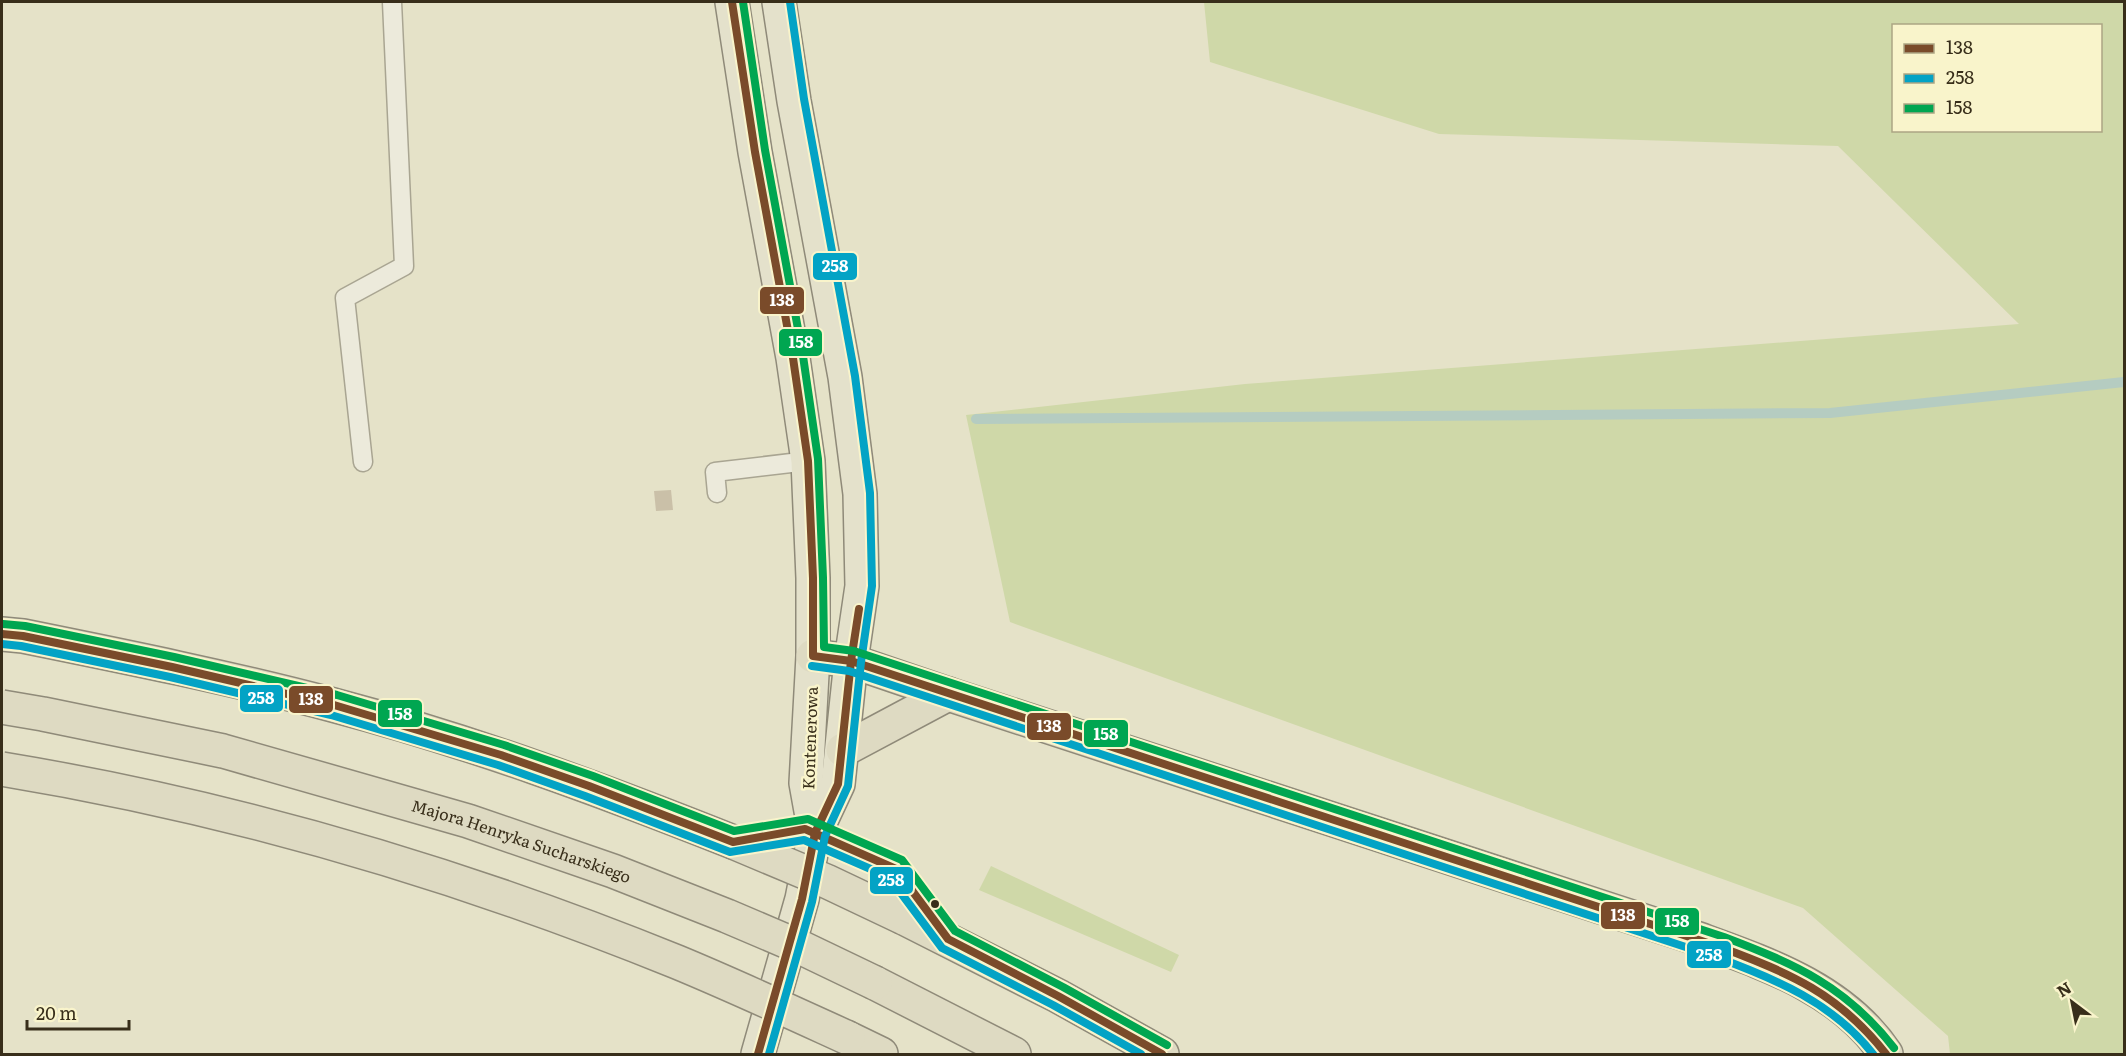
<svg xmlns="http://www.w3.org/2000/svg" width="2126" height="1056" font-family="Literata,serif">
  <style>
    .green { fill: #cfd8a8; fill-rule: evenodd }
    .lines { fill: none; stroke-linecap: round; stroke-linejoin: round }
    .stream { stroke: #b5ccc1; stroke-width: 10 }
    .building { fill: #cac0a8 }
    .service-casing { stroke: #a9a592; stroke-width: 21 }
    .primary-casing { stroke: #8f8a79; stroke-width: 36 }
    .trunk-casing { stroke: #8f8a79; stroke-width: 36 }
    .service { stroke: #eceadb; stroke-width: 18 }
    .primary { stroke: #e4e1cb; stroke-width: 33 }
    .trunk { stroke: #dedac2; stroke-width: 33 }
    .service-bridge-casing { stroke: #a9a592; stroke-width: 21; stroke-linecap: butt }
    .trunk-bridge-casing { stroke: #8f8a79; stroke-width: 36; stroke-linecap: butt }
    .service-bridge { stroke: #eceadb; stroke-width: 18 }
    .trunk-bridge { stroke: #dedac2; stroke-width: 33 }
    .bus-1-casing { stroke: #f9f4cb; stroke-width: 12 }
    .bus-2-casing { stroke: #f9f4cb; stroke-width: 12 }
    .bus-3-casing { stroke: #f9f4cb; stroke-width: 12 }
    .bus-1 { stroke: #7a4b2a; stroke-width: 8 }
    .bus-2 { stroke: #03a3c5; stroke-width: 8 }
    .bus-3 { stroke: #00a651; stroke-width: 8 }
    .bus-dot { fill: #382e1a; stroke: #f9f4cb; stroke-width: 2 }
    .labels { text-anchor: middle; stroke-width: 5; stroke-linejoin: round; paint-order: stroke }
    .street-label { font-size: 16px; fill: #382e1a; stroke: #f9f4cb }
    .line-badge { stroke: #f9f4cb; stroke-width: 2 }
    .badge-label { font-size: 16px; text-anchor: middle; font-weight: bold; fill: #fff }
  </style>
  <rect width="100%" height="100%" fill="#e5e2c8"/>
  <g class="green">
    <path d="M 1204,2 L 2124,2 L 2124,1054 L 1950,1054 L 1948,1036 L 1803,908 L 1010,622 L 966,415 L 1245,384 L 2019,324 L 1838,146 L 1439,134 L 1210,62 ZM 1894,26 L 2100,26 L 2100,130 L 1894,130 Z"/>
    <path d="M 991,866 L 1179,955 L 1171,972 L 979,890 Z"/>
  </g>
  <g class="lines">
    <path class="stream" d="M 976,419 L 1830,413 L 2124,382"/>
  </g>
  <path class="building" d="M 671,490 L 673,510 L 656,511 L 654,491 Z"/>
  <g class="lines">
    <g class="service-casing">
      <g id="service">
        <path d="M 363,462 L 345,298 L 404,266 L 392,2"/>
        <path d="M 717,493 L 715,472 L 808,461"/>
        <path d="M 916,895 L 941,930"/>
      </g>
    </g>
    <g class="primary-casing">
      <g id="primary">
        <path d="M 732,2 L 755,152 L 793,358 L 808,461 L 813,578 L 813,656 L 806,783 L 815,833"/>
        <path d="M 758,1054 L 802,899 L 815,833 L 838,784 L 851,661 L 862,586 L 860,494 L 845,377 L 794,101 L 779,2"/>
      </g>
    </g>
    <g class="trunk-casing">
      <g id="trunk">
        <path d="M 2,634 L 23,636 C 127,657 231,678 333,705 C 470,741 602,790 733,842"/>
        <path d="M 813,656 L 851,661 L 948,694 L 1693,937 C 1764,963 1842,988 1886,1054"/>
        <path d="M 843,750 L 948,694"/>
        <path d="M 904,918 L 1058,996 L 1162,1054"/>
        <path d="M 875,983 L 1014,1054"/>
        <path d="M 848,1038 L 881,1054"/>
      </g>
    </g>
    <use href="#service" class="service"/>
    <use href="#primary" class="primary"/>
    <use href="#trunk" class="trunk"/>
    <g class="service-bridge-casing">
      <path id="service-bridge" d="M 739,840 L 805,829 L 896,869 L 916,895"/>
    </g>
    <g class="trunk-bridge-casing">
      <g id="trunk-bridge">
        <path id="s1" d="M 2,707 L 43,714 L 223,751 L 468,821 L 613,871 L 727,916 L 802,948 L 875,983"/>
        <path d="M 2,769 C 233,807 460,874 677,962 C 735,986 791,1012 848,1038"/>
        <path d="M 733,842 L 826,881 L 904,918"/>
      </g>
    </g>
    <use href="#service-bridge" class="service-bridge"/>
    <use href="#trunk-bridge" class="trunk-bridge"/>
    <g class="bus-1-casing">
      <g id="bus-1">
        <path d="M 732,2 L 755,152 L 793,358 L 808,461 L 813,578 L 813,656 L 851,661 L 1720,947 C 1790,973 1839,994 1886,1054"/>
        <path d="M 2,634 L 23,636 L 172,667 L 334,705 L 501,755 L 589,786 L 733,842 L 805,829 L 896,869 L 948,939 L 1058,996 L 1162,1054"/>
        <path d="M 758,1054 L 802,899 L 815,833 L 838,784 L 851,661 L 859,609"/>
      </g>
    </g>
    <g class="bus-2-casing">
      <g id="bus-2">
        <path d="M 2,644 L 21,646 L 170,677 L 331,715 L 498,765 L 585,796 L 730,852 L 804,840 L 889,877 L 942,948 L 1053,1005 L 1141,1054"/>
        <path d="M 812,666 L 849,671 L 1716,957 C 1776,979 1833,1003 1873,1054"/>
        <path d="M 769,1054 L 812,902 L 825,836 L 848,786 L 861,662 L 872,586 L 870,493 L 855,376 L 804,99 L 790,2"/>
      </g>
    </g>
    <g class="bus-3-casing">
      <g id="bus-3">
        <path d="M 743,2 L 765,150 L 803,356 L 818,459 L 823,578 L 824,647 L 854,651 L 1724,937 C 1795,964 1846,986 1894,1048"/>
        <path d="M 3,624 L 25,626 L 174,657 L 337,695 L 504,745 L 593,776 L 734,831 L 808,819 L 902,860 L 955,931 L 1063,987 L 1167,1045"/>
      </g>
    </g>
    <use href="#bus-1" class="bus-1"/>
    <use href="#bus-2" class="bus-2"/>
    <use href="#bus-3" class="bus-3"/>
  </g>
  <circle class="bus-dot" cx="935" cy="904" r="5"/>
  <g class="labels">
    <g class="street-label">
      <text transform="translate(810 738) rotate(-88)" y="6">Kontenerowa</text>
      <text dy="6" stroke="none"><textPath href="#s1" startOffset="537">Majora Henryka Sucharskiego</textPath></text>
    </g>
  </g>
  <g class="line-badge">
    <rect x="812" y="252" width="46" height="29" rx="6" fill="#03a3c5"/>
    <rect x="759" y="286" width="46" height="29" rx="6" fill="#7a4b2a"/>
    <rect x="778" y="328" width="45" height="29" rx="6" fill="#00a651"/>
    <rect x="239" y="684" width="45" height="29" rx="6" fill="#03a3c5"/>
    <rect x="288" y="685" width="46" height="29" rx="6" fill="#7a4b2a"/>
    <rect x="377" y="699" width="46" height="29" rx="6" fill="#00a651"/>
    <rect x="1026" y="712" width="46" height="29" rx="6" fill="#7a4b2a"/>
    <rect x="1083" y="719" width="46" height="29" rx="6" fill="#00a651"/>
    <rect x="869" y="866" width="45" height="29" rx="6" fill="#03a3c5"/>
    <rect x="1600" y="901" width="46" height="29" rx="6" fill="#7a4b2a"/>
    <rect x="1654" y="907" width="46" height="29" rx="6" fill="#00a651"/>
    <rect x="1686" y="940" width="46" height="29" rx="6" fill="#03a3c5"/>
  </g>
  <g class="badge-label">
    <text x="835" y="272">258</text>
    <text x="782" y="306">138</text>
    <text x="801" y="348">158</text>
    <text x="261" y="704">258</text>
    <text x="311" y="705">138</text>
    <text x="400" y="720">158</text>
    <text x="1049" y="732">138</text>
    <text x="1106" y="740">158</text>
    <text x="891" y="886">258</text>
    <text x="1623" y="921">138</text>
    <text x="1677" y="927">158</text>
    <text x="1709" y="961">258</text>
  </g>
  <rect width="2126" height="1056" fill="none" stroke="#382e1a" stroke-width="6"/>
  <rect x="1892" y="24" width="210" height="108" fill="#f9f4cb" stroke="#aca584" stroke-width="1.5"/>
  <rect x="1904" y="44" width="30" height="9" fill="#7a4b2a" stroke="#aca584" stroke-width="1.5"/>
  <text x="1946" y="54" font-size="18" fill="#382e1a">138</text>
  <rect x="1904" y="74" width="30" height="9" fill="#03a3c5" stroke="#aca584" stroke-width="1.5"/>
  <text x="1946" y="84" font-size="18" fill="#382e1a">258</text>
  <rect x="1904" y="104" width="30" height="9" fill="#00a651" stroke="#aca584" stroke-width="1.5"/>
  <text x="1946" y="114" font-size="18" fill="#382e1a">158</text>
  <g transform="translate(2072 1002) rotate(328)" stroke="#f9f4cb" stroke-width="4.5" paint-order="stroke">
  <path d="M0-4.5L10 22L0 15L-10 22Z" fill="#382e1a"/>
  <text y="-9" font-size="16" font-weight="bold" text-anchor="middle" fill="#382e1a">N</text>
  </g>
  <path d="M27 1020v9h102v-9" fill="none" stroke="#382e1a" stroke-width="3"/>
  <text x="36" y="1020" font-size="18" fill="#382e1a" stroke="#f9f4cb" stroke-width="4.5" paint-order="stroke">20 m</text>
</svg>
